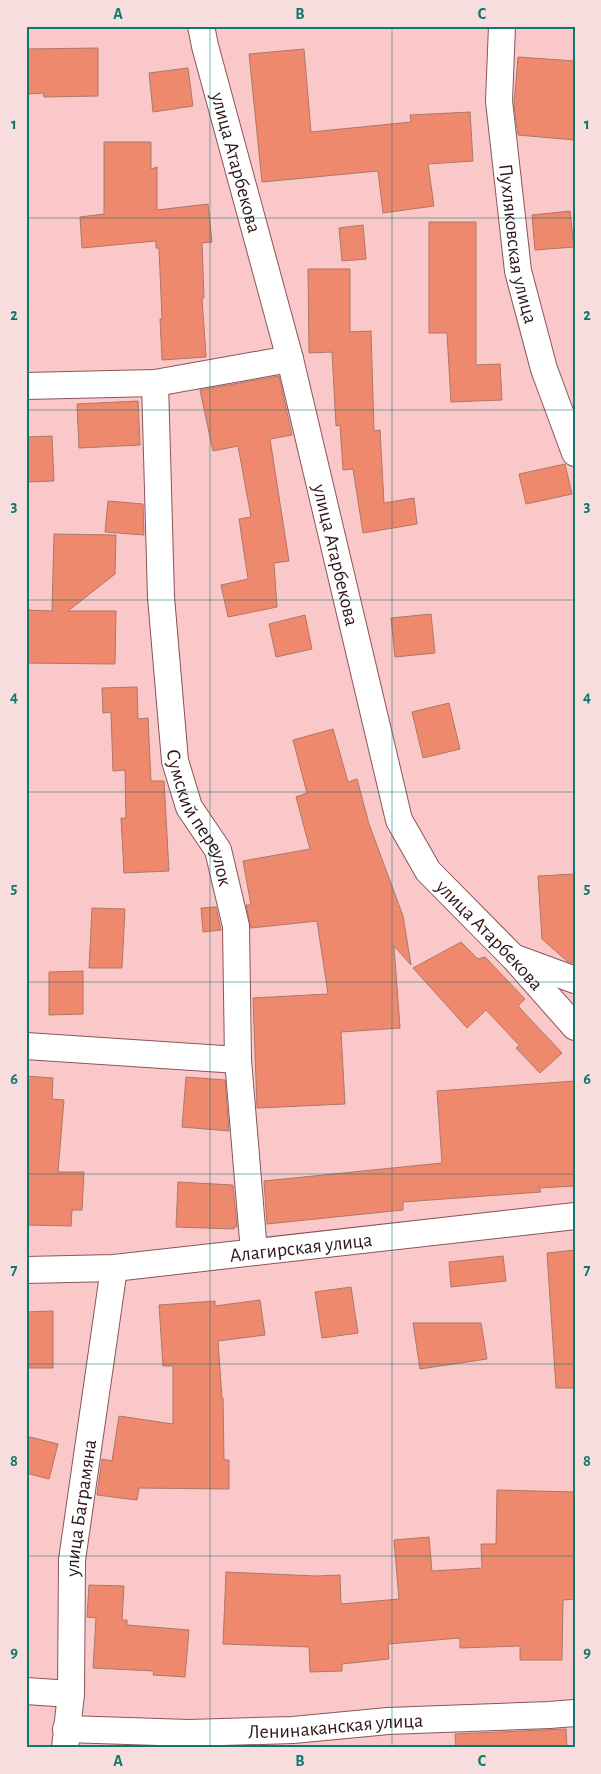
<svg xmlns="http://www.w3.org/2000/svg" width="601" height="1774" font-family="'Alegreya Sans',sans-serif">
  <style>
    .building { fill: #ef896d; stroke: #ae7768 }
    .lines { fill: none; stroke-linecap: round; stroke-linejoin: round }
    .minor-casing { stroke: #8b5558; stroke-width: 28 }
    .minor { stroke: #fff; stroke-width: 26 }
    .grid { fill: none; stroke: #0f766e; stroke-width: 1; stroke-opacity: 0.55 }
    .labels { text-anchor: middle; stroke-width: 5; stroke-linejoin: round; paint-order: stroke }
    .street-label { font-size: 20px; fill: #2d1618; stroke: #f7dddd }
    .neatline { fill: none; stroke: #0f766e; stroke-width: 2 }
    .grid-label { font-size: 16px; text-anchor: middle; font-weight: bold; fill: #0f766e }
  </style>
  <rect width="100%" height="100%" fill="#fbc8ca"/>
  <g class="building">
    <path d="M 98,48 L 98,96 L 44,97 L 43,93 L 26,94 L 26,49 Z"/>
    <path d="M 304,49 L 311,132 L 411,122 L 410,115 L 470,112 L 473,161 L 428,164 L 434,206 L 383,213 L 378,171 L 262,182 L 249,54 Z"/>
    <path d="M 518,57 L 575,61 L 575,140 L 518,135 L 514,105 Z"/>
    <path d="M 188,68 L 193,106 L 153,112 L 149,73 Z"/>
    <path d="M 104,142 L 151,142 L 151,169 L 157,167 L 157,210 L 208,204 L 212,242 L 202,243 L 204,298 L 202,298 L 206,357 L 162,360 L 160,319 L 162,319 L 159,248 L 156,248 L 156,241 L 82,248 L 80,217 L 104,214 Z"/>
    <path d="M 570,211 L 574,247 L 535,250 L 532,215 Z"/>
    <path d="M 429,222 L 476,222 L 476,365 L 500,364 L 502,400 L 451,402 L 447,333 L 429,333 Z"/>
    <path d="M 363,225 L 366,259 L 342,261 L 339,228 Z"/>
    <path d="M 308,269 L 350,269 L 350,332 L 371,331 L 374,431 L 380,430 L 384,503 L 414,498 L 417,524 L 363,533 L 353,469 L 343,470 L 340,425 L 336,426 L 332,352 L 309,353 Z"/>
    <path d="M 279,376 L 292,435 L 270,439 L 289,561 L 274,563 L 277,607 L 228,617 L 221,585 L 248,579 L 239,519 L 251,517 L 238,446 L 213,451 L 200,390 Z"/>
    <path d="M 138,401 L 140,445 L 79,448 L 77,404 Z"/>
    <path d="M 52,436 L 54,481 L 26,482 L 26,437 Z"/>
    <path d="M 565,464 L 572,494 L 526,504 L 519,474 Z"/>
    <path d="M 108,501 L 143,504 L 144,535 L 105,532 Z"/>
    <path d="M 54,534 L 116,535 L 115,574 L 68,611 L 116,611 L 115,664 L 26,663 L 26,610 L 52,611 Z"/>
    <path d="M 431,614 L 435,653 L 395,657 L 391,618 Z"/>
    <path d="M 305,615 L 312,649 L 276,657 L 269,624 Z"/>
    <path d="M 137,687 L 138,719 L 148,718 L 151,781 L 164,781 L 169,871 L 124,873 L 121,818 L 126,818 L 125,770 L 113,771 L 111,712 L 103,713 L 102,688 Z"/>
    <path d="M 449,703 L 460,749 L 423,758 L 412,712 Z"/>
    <path d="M 333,729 L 348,782 L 357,779 L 369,824 L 403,916 L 411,965 L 394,946 L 400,1028 L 341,1032 L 345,1104 L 257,1108 L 253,998 L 328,994 L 317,921 L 251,928 L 246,905 L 251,905 L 243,861 L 310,849 L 296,797 L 307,793 L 293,740 Z"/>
    <path d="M 575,874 L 575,964 L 567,961 L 542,939 L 538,876 Z"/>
    <path d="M 216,907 L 221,930 L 203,932 L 201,908 Z"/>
    <path d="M 92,908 L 125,909 L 122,968 L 89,968 Z"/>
    <path d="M 461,942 L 478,959 L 485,957 L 525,999 L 518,1006 L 562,1053 L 540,1073 L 516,1048 L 519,1045 L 486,1010 L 467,1028 L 413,968 Z"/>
    <path d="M 83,971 L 83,1014 L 49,1015 L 49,972 Z"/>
    <path d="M 26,1076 L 53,1078 L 52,1099 L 64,1100 L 58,1172 L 84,1172 L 82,1210 L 72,1210 L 71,1226 L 26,1225 Z"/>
    <path d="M 186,1077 L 225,1080 L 229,1131 L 182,1127 Z"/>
    <path d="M 575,1081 L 575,1186 L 539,1188 L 541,1192 L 403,1202 L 403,1210 L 267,1224 L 264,1181 L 442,1163 L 437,1091 Z"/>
    <path d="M 178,1182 L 233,1185 L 237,1227 L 234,1227 L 234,1229 L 176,1227 Z"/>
    <path d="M 575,1250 L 575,1388 L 556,1388 L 547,1253 Z"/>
    <path d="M 503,1256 L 506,1281 L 451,1287 L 449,1262 Z"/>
    <path d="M 351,1287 L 358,1333 L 322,1338 L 315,1292 Z"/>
    <path d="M 260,1300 L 265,1335 L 218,1341 L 222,1398 L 223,1398 L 224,1460 L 229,1460 L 229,1489 L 139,1488 L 137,1500 L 97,1495 L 102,1459 L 112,1461 L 119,1416 L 173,1424 L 173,1366 L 163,1366 L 159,1305 L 215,1301 L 215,1306 Z"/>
    <path d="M 53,1311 L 53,1368 L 26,1368 L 26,1312 Z"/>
    <path d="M 413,1323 L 481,1323 L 487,1359 L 420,1369 Z"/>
    <path d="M 26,1436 L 58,1444 L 49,1479 L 26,1473 Z"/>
    <path d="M 497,1490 L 575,1492 L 575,1599 L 563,1600 L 562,1660 L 520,1660 L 520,1646 L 460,1648 L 460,1638 L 388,1644 L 389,1659 L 342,1664 L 342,1671 L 310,1672 L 309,1647 L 223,1644 L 226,1572 L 316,1576 L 340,1575 L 341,1604 L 399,1599 L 394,1540 L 429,1537 L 432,1571 L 482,1568 L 481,1544 L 496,1544 Z"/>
    <path d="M 89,1585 L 124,1586 L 122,1620 L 127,1620 L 127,1625 L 189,1630 L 185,1677 L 153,1675 L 154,1671 L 93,1668 L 96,1618 L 87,1617 Z"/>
    <path d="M 566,1729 L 567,1748 L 456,1748 L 455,1734 Z"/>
  </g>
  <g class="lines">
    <g class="minor-casing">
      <g id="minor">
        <path id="s1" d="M 201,26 L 205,46 L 290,359 L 399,820 L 428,871 L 514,958 L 575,1027"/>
        <path id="s2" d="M 502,26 L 499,101 L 518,271 L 544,369 L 575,453"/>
        <path id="s3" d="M 155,383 L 161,597 L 175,761 L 189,807 L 218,850 L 236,926 L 238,1060 L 254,1252"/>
        <path d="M 26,386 L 155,383 L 290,359"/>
        <path d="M 518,959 L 575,980"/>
        <path d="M 26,1046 L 238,1060"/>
        <path id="s4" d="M 26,1270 L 114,1268 L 575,1216"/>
        <path d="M 26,1691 L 71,1694"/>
        <path id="s5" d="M 66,1729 L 189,1733 L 293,1730 L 388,1721 L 549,1715 L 575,1713"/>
        <path id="s6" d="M 65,1748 L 71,1694 L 72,1560 L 114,1268"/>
      </g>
    </g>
    <use href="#minor" class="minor"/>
  </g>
  <path class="grid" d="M 210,26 L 210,1748M 392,26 L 392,1748M 26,218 L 575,218M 26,410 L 575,410M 26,600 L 575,600M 26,792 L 575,792M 26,982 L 575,982M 26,1174 L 575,1174M 26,1364 L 575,1364M 26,1556 L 575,1556"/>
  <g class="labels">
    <g class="street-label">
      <text dy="7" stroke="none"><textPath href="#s1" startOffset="141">улица Атарбекова</textPath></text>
      <text dy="7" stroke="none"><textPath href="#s2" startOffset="219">Пухляковская улица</textPath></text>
      <text dy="7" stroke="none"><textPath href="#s1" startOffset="546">улица Атарбекова</textPath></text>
      <text dy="7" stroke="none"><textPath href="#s3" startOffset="441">Сумский переулок</textPath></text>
      <text dy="7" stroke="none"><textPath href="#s1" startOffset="966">улица Атарбекова</textPath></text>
      <text dy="7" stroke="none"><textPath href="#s4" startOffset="276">Алагирская улица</textPath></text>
      <text dy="7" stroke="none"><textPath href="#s6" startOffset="241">улица Баграмяна</textPath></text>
      <text dy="7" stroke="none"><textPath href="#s5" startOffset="270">Ленинаканская улица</textPath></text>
    </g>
  </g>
  <rect width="601" height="1774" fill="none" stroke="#f7dddd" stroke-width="55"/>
  <rect x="28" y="28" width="546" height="1718" class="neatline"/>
  <g class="grid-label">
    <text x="118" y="19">A</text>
    <text x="300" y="19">B</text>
    <text x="482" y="19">C</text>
    <text x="14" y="129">1</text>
    <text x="587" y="129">1</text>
    <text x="14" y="320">2</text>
    <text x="587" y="320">2</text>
    <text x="14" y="511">3</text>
    <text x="587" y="511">3</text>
    <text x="14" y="702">4</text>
    <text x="587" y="702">4</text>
    <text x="14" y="893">5</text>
    <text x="587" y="893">5</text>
    <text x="14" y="1084">6</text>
    <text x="587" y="1084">6</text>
    <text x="14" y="1275">7</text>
    <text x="587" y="1275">7</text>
    <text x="14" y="1466">8</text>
    <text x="587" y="1466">8</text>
    <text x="14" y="1657">9</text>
    <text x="587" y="1657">9</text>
    <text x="118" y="1766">A</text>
    <text x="300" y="1766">B</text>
    <text x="482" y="1766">C</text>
  </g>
</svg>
